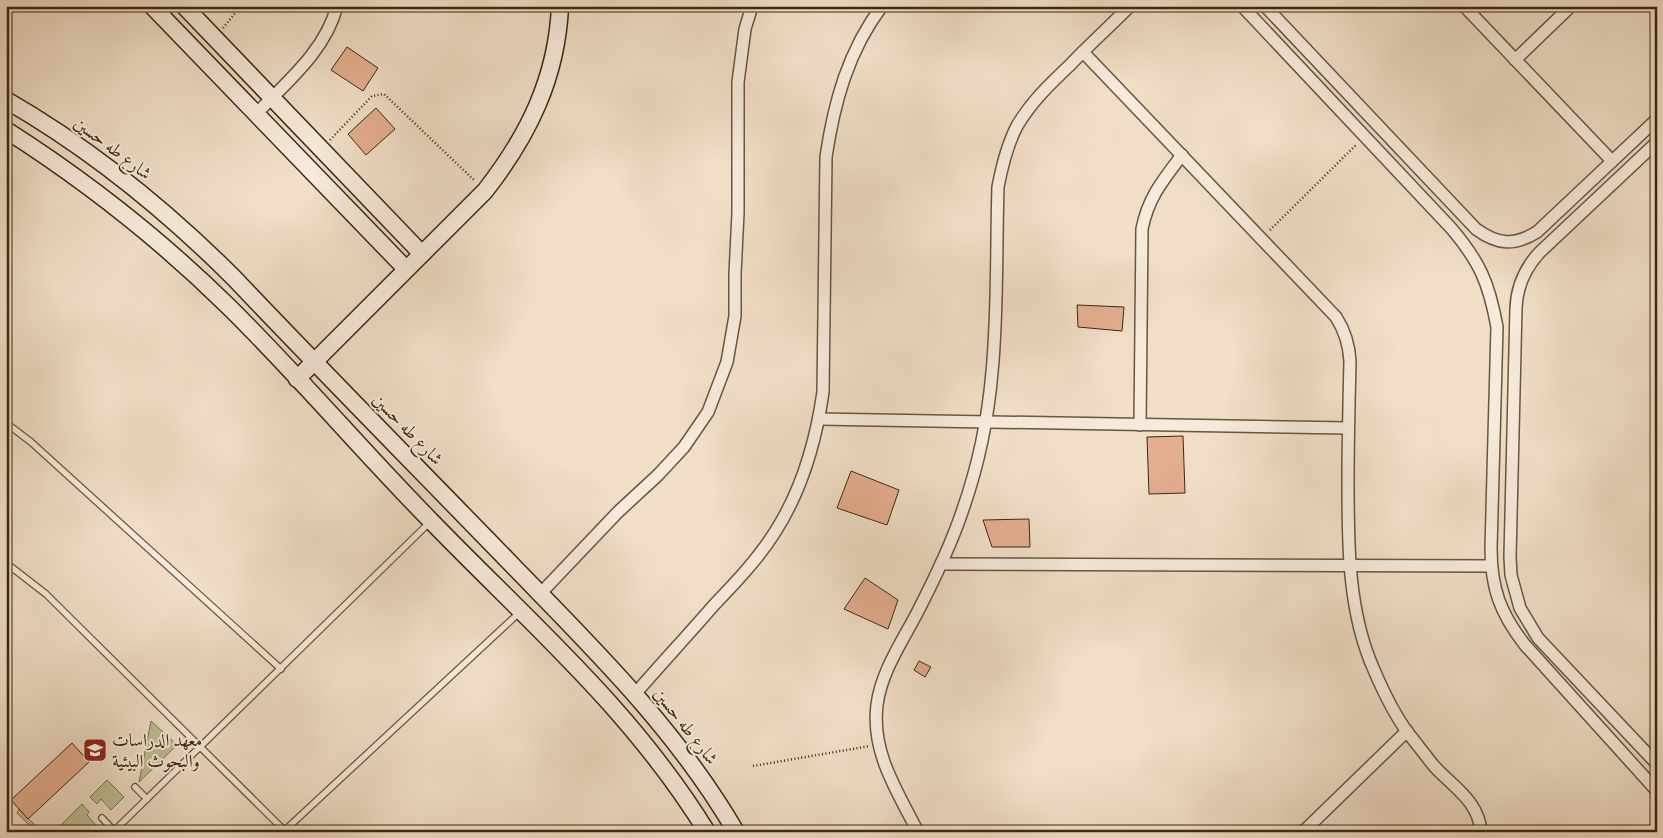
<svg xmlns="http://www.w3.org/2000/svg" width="1663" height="838" font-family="'Sorts Mill Goudy',Amiri,serif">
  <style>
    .green { fill: #bcc094; stroke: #7b7452 }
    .building { fill: #e4ae90; stroke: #3a2910 }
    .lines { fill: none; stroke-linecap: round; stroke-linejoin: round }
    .lane-casing { stroke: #68563e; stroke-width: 8 }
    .street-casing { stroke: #68563e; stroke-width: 14 }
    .secondary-casing { stroke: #3a2910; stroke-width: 19 }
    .path { stroke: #3a2910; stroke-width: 2.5; stroke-dasharray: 1 2.5; stroke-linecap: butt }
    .lane { stroke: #f5eadb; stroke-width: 5.5 }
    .street { stroke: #f5eadb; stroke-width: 11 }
    .secondary { stroke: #f5eadb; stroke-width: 16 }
    .labels { text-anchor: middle; stroke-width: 4; stroke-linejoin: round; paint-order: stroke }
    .street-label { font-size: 18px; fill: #3a2910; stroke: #f5eadb }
    .poi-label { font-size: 18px; fill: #3a2910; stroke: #f5eadb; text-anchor: start }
  </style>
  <rect width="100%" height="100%" fill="#f0dec7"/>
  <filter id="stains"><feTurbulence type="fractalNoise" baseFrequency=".004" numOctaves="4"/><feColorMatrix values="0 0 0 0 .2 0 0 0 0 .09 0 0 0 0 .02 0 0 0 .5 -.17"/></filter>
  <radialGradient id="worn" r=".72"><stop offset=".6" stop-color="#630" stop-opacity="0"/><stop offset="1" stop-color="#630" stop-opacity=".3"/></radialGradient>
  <g class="green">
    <path d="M 151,721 L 177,745 L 139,782 Z"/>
    <path d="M 107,780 L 124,797 L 111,810 L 101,799 L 97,804 L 90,797 Z"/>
    <path d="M 82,804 L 89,812 L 87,815 L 96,825 L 88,832 L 54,832 Z"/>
    <path d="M 19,809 L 42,832 L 36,832 L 17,813 Z"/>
  </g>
  <g class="building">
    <path d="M 347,47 L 378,68 L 363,91 L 331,70 Z"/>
    <path d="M 376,108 L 395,129 L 366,155 L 348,134 Z"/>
    <path d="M 1077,305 L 1124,307 L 1122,331 L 1078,327 Z"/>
    <path d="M 1183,436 L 1185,493 L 1149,494 L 1147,437 Z"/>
    <path d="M 851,471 L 899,490 L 887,525 L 837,508 Z"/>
    <path d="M 1029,519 L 1030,547 L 992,547 L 983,520 Z"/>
    <path d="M 865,578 L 898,600 L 888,629 L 844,609 Z"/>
    <path d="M 919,661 L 931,667 L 925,677 L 914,670 Z"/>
    <path d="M 72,743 L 89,762 L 28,819 L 11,800 Z"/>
  </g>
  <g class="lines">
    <g class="lane-casing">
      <g id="lane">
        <path d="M 6,423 L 31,442 L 281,669"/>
        <path d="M 6,563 L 46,594 L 286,832"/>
        <path d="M 135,787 L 147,799"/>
        <path d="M 102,818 L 114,831"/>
        <path d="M 113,832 L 430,522"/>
        <path d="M 283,832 L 520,612"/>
      </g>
    </g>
    <g class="street-casing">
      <g id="street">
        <path d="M 1242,6 L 1451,228 C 1480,262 1489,283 1497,327 L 1491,548 C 1491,588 1500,613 1525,645 L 1657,791"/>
        <path d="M 1265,6 L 1476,229 C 1498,245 1514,246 1537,232 L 1657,119"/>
        <path d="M 1464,6 L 1612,161"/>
        <path d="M 1083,52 L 1336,317 C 1345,331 1349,344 1350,361 C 1349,402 1348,442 1348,483 C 1348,545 1348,612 1374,670 C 1383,691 1394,714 1408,733 C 1417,744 1425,755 1434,766 C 1453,787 1479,801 1481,832"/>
        <path d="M 1515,60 L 1571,6"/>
        <path d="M 256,114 C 287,82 326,50 337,6"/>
        <path d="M 1657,142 L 1540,252 C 1525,268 1517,285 1516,308 L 1510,557 L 1511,575 L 1520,608 L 1538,638 L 1657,764"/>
        <path d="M 819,419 L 1348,428"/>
        <path d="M 1140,425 L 1142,229 C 1148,198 1163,180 1182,155"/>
        <path d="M 941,564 L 1491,566"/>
        <path d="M 540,594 L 618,512 L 658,475 L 684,447 L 708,412 L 727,362 L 735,316 L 735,274 L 738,213 L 738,82 L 745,29 L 752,6"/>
        <path d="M 635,694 C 661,664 688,635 714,605 C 736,582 758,559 775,532 C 802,490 816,441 823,392 L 826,157 C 834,103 848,51 882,6"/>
        <path d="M 918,832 C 897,791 871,752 877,705 C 881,673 901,643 916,615 C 933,582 950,548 962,512 C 978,467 988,419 992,372 C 998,311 996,248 998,187 C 1002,166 1007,145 1017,126 C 1031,102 1050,84 1070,65 C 1089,45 1110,26 1130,6"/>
        <path d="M 1303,832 L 1407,731"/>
      </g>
    </g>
    <g class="secondary-casing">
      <g id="secondary">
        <path d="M 152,6 L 406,269"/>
        <path d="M 184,6 L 422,254"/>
        <path d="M 6,100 C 91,149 166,210 234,278 C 327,376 422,472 516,569 C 596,651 678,732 736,832"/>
        <path d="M 6,130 C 86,181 162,241 229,307 C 299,376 363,452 432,522 C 530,623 632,710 707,832"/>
        <path d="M 297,379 L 485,191 C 528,136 557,78 560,6"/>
      </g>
    </g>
    <g class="path">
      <path d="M 223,28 L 241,6"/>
      <path d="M 330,140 L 372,96 L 384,94 L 475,181"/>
      <path d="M 1270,230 L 1356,145"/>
      <path d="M 753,766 L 870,746"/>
    </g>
    <use href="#lane" class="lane"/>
    <use href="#street" class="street"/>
    <use href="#secondary" class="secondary"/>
  </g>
  <defs>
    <g id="university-square" transform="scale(1.25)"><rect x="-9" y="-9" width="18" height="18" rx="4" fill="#8f2418" stroke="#f5eadb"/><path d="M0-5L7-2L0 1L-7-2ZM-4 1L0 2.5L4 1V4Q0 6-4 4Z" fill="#fff"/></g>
  </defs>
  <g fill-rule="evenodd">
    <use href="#university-square" x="95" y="750"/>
  </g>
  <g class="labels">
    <g class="street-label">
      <text transform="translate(113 148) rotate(37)" y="6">شارع طه حسين</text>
      <text transform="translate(408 429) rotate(46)" y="6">شارع طه حسين</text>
      <text transform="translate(686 726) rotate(52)" y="6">شارع طه حسين</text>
    </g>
    <g class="poi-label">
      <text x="112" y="746">معهد الدراسات<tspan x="112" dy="21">والبحوث البيئية</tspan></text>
    </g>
  </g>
  <rect width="1663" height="838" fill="none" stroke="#f0dec7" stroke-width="25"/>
  <rect x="8" y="8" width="1648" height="823" fill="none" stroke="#3a2910" stroke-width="2.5"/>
  <rect x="12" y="12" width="1638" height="813" fill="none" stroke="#3a2910"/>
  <rect width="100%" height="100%" filter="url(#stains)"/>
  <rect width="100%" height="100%" fill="url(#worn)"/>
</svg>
